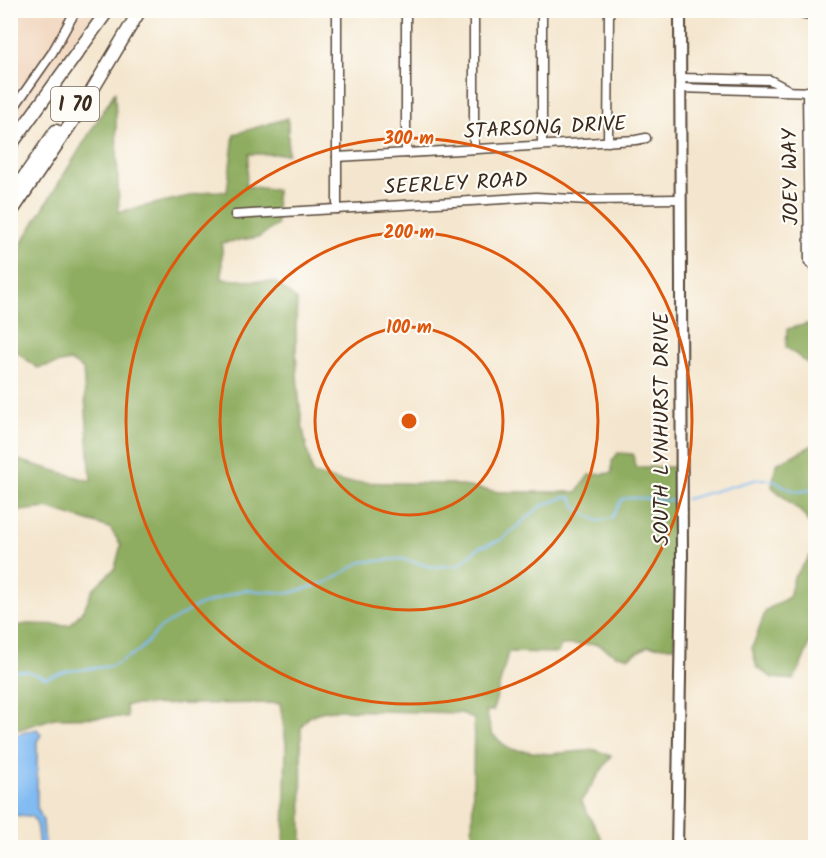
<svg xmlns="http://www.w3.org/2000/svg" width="826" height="858" font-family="Kalam,sans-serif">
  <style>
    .built { fill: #f1d5bd }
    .forest { fill: #8fad61; stroke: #656c40; stroke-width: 1.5 }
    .water { fill: #81bbf2; stroke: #5e7288; stroke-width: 1.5 }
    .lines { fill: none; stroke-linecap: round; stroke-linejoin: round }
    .stream { stroke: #81bbf2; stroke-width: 2 }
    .minor-casing { stroke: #574638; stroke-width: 11 }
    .major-casing { stroke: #574638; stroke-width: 14 }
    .highway-casing { stroke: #574638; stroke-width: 15 }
    .minor { stroke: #fff; stroke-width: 8 }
    .major { stroke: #fff; stroke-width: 10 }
    .highway { stroke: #fff; stroke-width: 12 }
    .ring { fill: none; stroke: #df570d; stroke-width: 3 }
    .labels { text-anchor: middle; stroke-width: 4.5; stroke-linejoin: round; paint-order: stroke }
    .shield { fill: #fdfcf7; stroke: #75695f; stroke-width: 1.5 }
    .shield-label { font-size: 20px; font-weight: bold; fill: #3b2a1e }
    .street-label { font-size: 21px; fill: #3b2a1e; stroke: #fdfcf7 }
    .centre { fill: #df570d; stroke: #fdfcf7; stroke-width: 3 }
    .ring-label { font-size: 18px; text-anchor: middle; font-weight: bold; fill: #df570d; stroke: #fdfcf7; stroke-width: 4.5; stroke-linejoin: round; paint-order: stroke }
  </style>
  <rect width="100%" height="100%" fill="#fdfcf7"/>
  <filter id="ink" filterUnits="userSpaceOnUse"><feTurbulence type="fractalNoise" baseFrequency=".0167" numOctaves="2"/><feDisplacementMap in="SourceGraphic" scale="12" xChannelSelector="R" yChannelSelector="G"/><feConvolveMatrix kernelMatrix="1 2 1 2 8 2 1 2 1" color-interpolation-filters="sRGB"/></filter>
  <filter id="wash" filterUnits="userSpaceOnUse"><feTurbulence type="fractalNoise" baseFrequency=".008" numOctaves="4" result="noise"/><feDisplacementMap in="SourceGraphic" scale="24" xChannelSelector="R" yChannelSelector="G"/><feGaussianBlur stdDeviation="1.35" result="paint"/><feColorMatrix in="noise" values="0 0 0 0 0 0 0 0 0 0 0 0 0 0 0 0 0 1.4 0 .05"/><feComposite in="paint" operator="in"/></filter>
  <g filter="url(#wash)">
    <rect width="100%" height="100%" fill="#f4e6ce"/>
    <path class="built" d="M 11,11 L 97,11 L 43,88 L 11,127 Z"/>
    <g class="forest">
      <path d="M 115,92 L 119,212 L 211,191 L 227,192 L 234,134 L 288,118 L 288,154 L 249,154 L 246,186 L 276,190 L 277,225 L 259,237 L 222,243 L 222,279 L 275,282 L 297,300 C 294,358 297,417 313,474 L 343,482 L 451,484 L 499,492 L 577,492 L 589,475 L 612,473 L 612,461 L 618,453 L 633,454 L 635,467 L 674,467 L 675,647 L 648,646 L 629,657 L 616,655 L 598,644 L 561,645 L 558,653 L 508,652 L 493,711 L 486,711 L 492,734 L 509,749 L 549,754 L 596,750 L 611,756 L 581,801 L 606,847 L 472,847 L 474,719 L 461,713 L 336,710 C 321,711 307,713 301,728 L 302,840 L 306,843 L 342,848 L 284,847 L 286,743 L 280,703 L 126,705 L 127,717 L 54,718 L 11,732 L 11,627 L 27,624 L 70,625 L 84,609 L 93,589 L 115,568 L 121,545 L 110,528 L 47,508 L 11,512 L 11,458 L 91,481 L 83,369 L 70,361 L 37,368 L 11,347 L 10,262 Z"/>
      <path d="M 815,322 L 816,322 L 815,369 L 786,347 L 787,329 Z"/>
      <path d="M 815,444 L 815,533 L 803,514 L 772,487 L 776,464 Z"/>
      <path d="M 815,550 C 816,600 820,635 793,680 L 773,678 L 757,668 L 752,648 L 766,610 L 789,597 L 794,577 Z"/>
    </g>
    <path class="water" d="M 37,729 L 41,735 L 37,741 L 37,807 L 43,821 L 45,847 L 39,847 L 36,822 L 31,816 L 11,815 L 11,736 Z"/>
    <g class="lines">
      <g class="stream">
        <path d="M 770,480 C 791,486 790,497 816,488"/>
        <path d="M 686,499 L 758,479 L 767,479"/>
        <path d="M 10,671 L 27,671 L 46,678 L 68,671 L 112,666 L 140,650 L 159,629 L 195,607 L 243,590 L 290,593 L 328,582 L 361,562 L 402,559 L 432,567 L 459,565 L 478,548 L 501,540 L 541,506 L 565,497 L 572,498 L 576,508 L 598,521 L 612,518 L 622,499 C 641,495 658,503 677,500"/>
      </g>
    </g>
  </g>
  <g filter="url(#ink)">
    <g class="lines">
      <g class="minor-casing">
        <g id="minor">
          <path d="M 337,10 L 337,209"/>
          <path d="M 406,10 L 406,153"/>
          <path d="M 474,10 L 474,149"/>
          <path d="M 542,10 L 542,144"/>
          <path d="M 759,10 L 816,15"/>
          <path d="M 680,14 L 690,10"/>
          <path d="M 679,78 L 770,80 L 787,89"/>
          <path d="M 679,88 L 816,92"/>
          <path d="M 807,91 L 809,262 L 816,269"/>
          <path d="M 10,113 L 52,53 L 76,10"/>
          <path d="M 608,142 L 609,10"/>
          <path d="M 337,157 L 636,140 L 646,138"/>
          <path d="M 235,215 L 536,197 L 588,200 L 679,199"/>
        </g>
      </g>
      <g class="major-casing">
        <path id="major" d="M 677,848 L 682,562 L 680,10"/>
      </g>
      <g class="highway-casing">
        <g id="highway">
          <path d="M 10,146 L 108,10"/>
          <path d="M 10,197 L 56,131"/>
          <path d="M 10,214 L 84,104 L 140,10"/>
        </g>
      </g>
      <use href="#minor" class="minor"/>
      <use href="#major" class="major"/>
      <use href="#highway" class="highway"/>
    </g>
  </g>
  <g class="ring">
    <circle cx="409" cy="421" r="94"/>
    <circle cx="409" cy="421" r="189"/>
    <circle cx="409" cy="421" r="283"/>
  </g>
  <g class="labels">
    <rect class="shield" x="51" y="87" width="48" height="34" rx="4.5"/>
    <g class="shield-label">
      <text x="75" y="111">I 70</text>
    </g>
    <g class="street-label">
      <text transform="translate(545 127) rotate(-3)" y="7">STARSONG DRIVE</text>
      <text transform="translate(790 177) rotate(-91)" y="7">JOEY WAY</text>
      <text transform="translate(456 183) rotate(-3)" y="7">SEERLEY ROAD</text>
      <text transform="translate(661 429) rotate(-90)" y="7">SOUTH LYNHURST DRIVE</text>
    </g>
  </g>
  <circle cx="409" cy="421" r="9" class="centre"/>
  <g class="ring-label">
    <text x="409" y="144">300 m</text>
    <text x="409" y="238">200 m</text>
    <text x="409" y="333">100 m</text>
  </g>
  <rect width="826" height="858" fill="none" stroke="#fdfcf7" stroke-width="36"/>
</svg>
